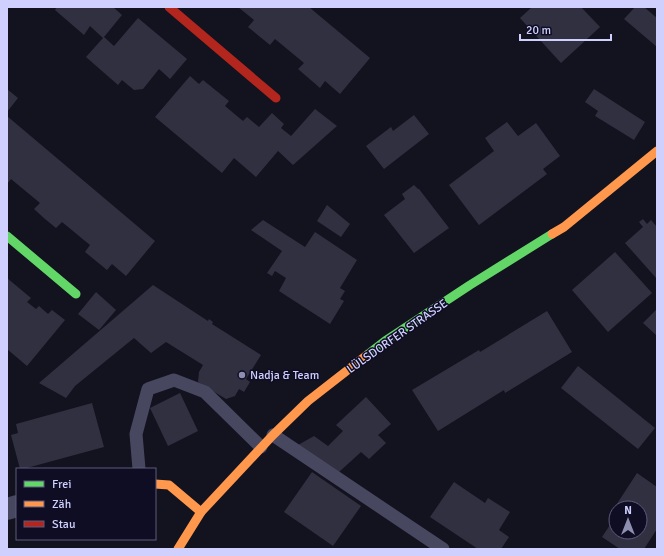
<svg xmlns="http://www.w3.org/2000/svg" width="664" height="556" font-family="Signika,sans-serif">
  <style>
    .building { fill: #313041; fill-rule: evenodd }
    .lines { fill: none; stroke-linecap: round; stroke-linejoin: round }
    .lane { stroke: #474860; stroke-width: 13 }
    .street { stroke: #474860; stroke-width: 22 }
    .fast { stroke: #63d668; stroke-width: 9 }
    .slow { stroke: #ff974d; stroke-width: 9 }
    .jam { stroke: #b3261e; stroke-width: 9 }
    .poi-dot { fill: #8e8eb1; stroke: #0f0d24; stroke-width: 1.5 }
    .labels { text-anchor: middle; stroke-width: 3; stroke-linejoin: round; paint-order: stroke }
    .street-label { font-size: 12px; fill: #d0d0ff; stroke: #0f0d24 }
    .poi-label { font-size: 12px; fill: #d0d0ff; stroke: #0f0d24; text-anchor: start }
  </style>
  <rect width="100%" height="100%" fill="#13121f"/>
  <g class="building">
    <path d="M 57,7 L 113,7 L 122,15 L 104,37 L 114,46 L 138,18 L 187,59 L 170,79 L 159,69 L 143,89 L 134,90 L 122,80 L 118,85 L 86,57 L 103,38 L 90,26 L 84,35 L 55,10 Z"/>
    <path d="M 238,7 L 309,7 L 370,58 L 340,94 L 325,81 L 320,88 L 298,69 L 304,63 L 275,39 L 270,45 L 248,27 L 254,20 Z"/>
    <path d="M 532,7 L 581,7 L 600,27 L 561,63 L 520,18 Z"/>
    <path d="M 635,7 L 644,7 L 657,18 L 657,47 L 624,19 Z"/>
    <path d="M 190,76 L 199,84 L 203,80 L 229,101 L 225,106 L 243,121 L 247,117 L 259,127 L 272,113 L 284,124 L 281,128 L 291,136 L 315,109 L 337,126 L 293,165 L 278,151 L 256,177 L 234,158 L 222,173 L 155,117 Z"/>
    <path d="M 7,89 L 18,98 L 7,112 Z"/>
    <path d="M 594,89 L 645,122 L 634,140 L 595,116 L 598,111 L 585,102 Z"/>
    <path d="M 414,115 L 429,134 L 384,169 L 366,146 L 391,127 L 393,131 Z"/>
    <path d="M 7,116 L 155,241 L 126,276 L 112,264 L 107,270 L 85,252 L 90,245 L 62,222 L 56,228 L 45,219 L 34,209 L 40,203 L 11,179 L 7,184 Z"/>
    <path d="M 507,122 L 518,136 L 536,123 L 560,156 L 543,169 L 547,174 L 479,225 L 449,185 L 494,151 L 485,138 Z"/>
    <path d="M 414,185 L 418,189 L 419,189 L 449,228 L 414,253 L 384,215 L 405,199 L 402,194 Z"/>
    <path d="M 327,205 L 350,224 L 341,237 L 317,221 Z"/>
    <path d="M 643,219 L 647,224 L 651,220 L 657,227 L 657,279 L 625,243 L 643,227 L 639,222 Z"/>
    <path d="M 263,220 L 305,247 L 315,232 L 357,260 L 340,288 L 345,291 L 340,299 L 344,301 L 330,324 L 279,291 L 286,278 L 275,271 L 272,276 L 267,273 L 282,251 L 251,230 Z"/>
    <path d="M 615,252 L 652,293 L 608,332 L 572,290 Z"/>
    <path d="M 7,278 L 31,298 L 27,302 L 36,309 L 39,306 L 48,314 L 52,310 L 65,320 L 27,366 L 7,349 Z"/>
    <path d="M 153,285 L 208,321 L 209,319 L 213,322 L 212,324 L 261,355 L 246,379 L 250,382 L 244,392 L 239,389 L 235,396 L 226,399 L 198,382 L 199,372 L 203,365 L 166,342 L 151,353 L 134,338 L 75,386 L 66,398 L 39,383 Z"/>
    <path d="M 96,292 L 116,310 L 99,330 L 78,314 Z"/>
    <path d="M 657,309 L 657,336 L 643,323 Z"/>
    <path d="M 547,311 L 572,352 L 505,393 L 504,390 L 438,431 L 412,390 L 479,350 L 480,352 Z"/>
    <path d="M 578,366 L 655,428 L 638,449 L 561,388 Z"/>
    <path d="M 180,393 L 198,431 L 168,446 L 150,408 Z"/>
    <path d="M 366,397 L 391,424 L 378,435 L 386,443 L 369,459 L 361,452 L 339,472 L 298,445 L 314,436 L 328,446 L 343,431 L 336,425 Z"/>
    <path d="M 92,403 L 104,447 L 23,469 L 20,469 L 11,435 L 18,433 L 16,424 Z"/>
    <path d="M 312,472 L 361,506 L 333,546 L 284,512 Z"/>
    <path d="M 637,473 L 657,487 L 657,529 L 644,549 L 620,549 L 602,537 L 614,519 L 609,516 ZM 616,508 L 640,508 L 640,532 L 616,532 Z"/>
    <path d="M 454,482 L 485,503 L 488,498 L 510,512 L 499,530 L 509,537 L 501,549 L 478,549 L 430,517 Z"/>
  </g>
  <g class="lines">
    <g class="lane">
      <path d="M 273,435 L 443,549"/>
      <path d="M 139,469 L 136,434 L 148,389 L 174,380 L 205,392 L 261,447"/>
    </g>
    <path class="street" d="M 7,509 L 17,506"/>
    <g class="fast">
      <path d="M 7,236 L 76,294"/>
      <path d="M 367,355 L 385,341 L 470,285 L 552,234"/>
    </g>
    <g class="slow">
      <path d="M 552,234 L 564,227 L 657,151"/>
      <path d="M 155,484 L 169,485 L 201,512"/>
      <path d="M 178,549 L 201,512 L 273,435 L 308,401 L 367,355"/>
    </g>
    <path class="jam" d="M 169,7 L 276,98"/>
  </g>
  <circle class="poi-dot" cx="242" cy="375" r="4"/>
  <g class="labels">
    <g class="street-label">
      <text transform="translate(397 336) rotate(-35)" y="4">LÜLSDORFER STRASSE</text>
    </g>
    <g class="poi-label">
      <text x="250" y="379">Nadja &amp; Team</text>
    </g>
  </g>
  <rect width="664" height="556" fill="none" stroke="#d0d0ff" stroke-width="16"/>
  <rect x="16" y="468" width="140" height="72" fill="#0f0d24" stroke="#5c5b7c"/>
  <rect x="24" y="481" width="20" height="6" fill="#63d668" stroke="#5c5b7c"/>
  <text x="52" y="488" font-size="12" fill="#d0d0ff">Frei</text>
  <rect x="24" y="501" width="20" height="6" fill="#ff974d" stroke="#5c5b7c"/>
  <text x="52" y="508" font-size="12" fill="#d0d0ff">Zäh</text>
  <rect x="24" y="521" width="20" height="6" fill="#b3261e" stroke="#5c5b7c"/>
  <text x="52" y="528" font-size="12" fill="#d0d0ff">Stau</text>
  <g transform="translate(628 520)"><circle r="19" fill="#0f0d24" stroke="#5c5b7c"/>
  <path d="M0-3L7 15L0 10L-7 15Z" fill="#8e8eb1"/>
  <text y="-6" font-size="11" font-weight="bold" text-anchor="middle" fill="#d0d0ff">N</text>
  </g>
  <path d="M520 34v6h91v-6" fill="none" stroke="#d0d0ff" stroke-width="2"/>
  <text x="526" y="34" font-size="12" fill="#d0d0ff" stroke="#0f0d24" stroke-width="3" paint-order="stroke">20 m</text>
</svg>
